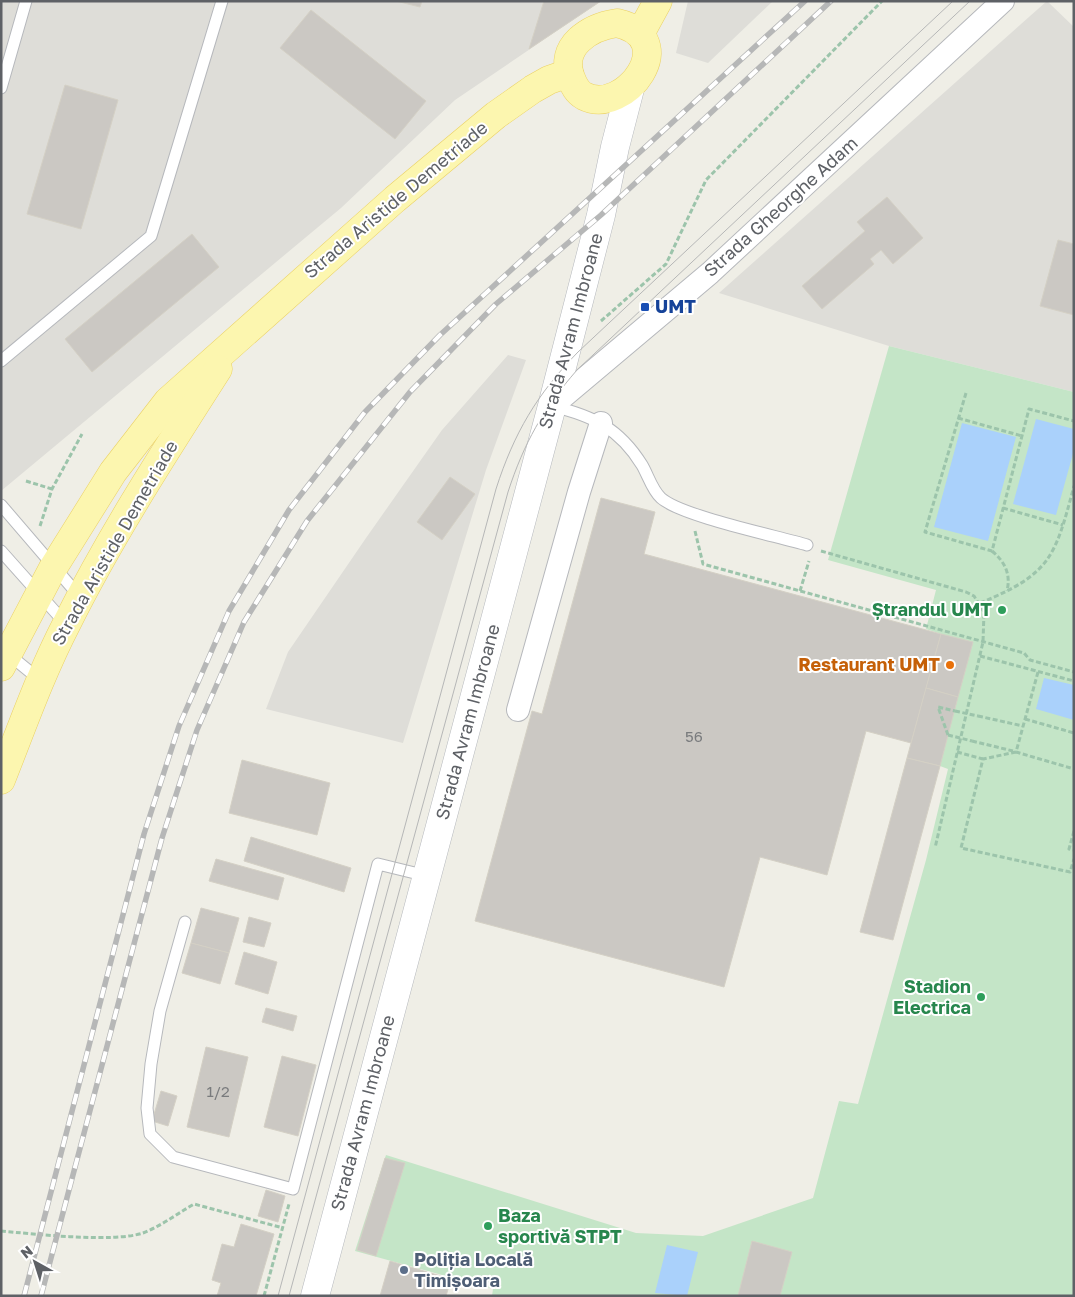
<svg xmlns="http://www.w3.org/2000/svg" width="1075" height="1297" font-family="'Golos Text',sans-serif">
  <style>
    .industrial { fill: #deddd8 }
    .green { fill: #c4e5c7 }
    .water { fill: #aad1fb }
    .building { fill: #cbc8c3; stroke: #d4d0c5 }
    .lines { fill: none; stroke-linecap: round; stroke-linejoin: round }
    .lane-casing { stroke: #b6b8bc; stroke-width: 13 }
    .street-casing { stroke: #b6b8bc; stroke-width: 24 }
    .secondary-casing { stroke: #b5b8bd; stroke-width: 29 }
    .primary-casing { stroke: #ebd163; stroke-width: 29 }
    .path { stroke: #9cc4ab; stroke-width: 3; stroke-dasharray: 5 2.5; stroke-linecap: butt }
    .lane { stroke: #fff; stroke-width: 11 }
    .street { stroke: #fff; stroke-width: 22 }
    .secondary { stroke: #fff; stroke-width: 28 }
    .primary { stroke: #fcf6af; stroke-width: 28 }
    .tram { stroke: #b6b7b7; stroke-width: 1 }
    .rail-casing { stroke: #b6b7b7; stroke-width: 5.5 }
    .rail { stroke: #fff; stroke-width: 4; stroke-dasharray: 11; stroke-linecap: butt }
    .path-bridge { stroke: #9cc4ab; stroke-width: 3; stroke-dasharray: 5 2.5; stroke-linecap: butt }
    .transit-dot { fill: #1a4fb4; stroke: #fff; stroke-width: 2 }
    .leisure-dot { fill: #2e9e5b; stroke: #fff; stroke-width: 2 }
    .food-dot { fill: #e8710a; stroke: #fff; stroke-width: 2 }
    .service-dot { fill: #5c6f8a; stroke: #fff; stroke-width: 2 }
    .labels { text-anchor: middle; stroke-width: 4; stroke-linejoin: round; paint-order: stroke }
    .number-label { font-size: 15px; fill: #797b7d }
    .street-label { font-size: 18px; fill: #5e6166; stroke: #fff }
    .transit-label { font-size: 18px; font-weight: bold; fill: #164399; stroke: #fff; text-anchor: start }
    .leisure-label { font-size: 18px; font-weight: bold; fill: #27864d; stroke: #fff; text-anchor: end }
    .food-label { font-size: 18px; font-weight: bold; fill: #c56008; stroke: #fff; text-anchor: end }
    .service-label { font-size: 18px; font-weight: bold; fill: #4e5e75; stroke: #fff; text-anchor: start }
  </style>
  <rect width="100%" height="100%" fill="#efeee6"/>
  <g class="industrial">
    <path d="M 1,1 L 601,1 L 455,100 L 341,208 L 1,491 Z"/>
    <path d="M 688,1 L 773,1 L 708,63 L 676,53 Z"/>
    <path d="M 1047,1 L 1074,27 L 1074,392 L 889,346 L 719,293 Z"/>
    <path d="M 508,355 L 526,360 L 486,470 L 403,743 L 266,709 L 288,652 L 366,538 L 442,430 Z"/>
  </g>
  <path class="green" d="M 889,346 L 1074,392 L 1074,1296 L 492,1296 L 493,1289 L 355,1251 L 386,1155 L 636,1233 L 703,1236 L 813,1198 L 839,1101 L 858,1104 L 926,860 L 948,769 L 940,766 L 941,634 L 926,629 L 936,590 L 828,560 Z"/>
  <g class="water">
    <path d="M 1036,419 L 1074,429 L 1074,450 L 1056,515 L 1013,504 Z"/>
    <path d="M 962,423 L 1016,437 L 988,541 L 934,527 Z"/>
    <path d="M 1044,678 L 1074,685 L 1074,720 L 1036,709 Z"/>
    <path d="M 667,1245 L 698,1252 L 687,1296 L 655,1293 Z"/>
  </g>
  <g class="building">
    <path d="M 396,1 L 422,1 L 420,7 Z"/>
    <path d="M 544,1 L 601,1 L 529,49 Z"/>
    <path d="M 311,10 L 426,101 L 395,139 L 280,48 Z"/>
    <path d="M 65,85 L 118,100 L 81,229 L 27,214 Z"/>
    <path d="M 887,197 L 923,238 L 893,264 L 881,250 L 870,259 L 874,264 L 822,309 L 802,286 L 865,231 L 857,222 Z"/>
    <path d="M 192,234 L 219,267 L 92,372 L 65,339 Z"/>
    <path d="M 1058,240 L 1074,244 L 1074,315 L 1040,306 Z"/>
    <path d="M 450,477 L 475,494 L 442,540 L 417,522 Z"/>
    <path d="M 601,498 L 655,512 L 644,554 L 941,634 L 911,743 L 866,731 L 827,875 L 760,857 L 724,987 L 475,921 L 532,711 L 542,714 Z"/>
    <path d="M 941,634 L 973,642 L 958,697 L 926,688 Z"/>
    <path d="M 926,688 L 958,697 L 940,766 L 907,758 Z"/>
    <path d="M 907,758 L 940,766 L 893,940 L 860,932 Z"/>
    <path d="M 242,760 L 330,783 L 317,835 L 229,813 Z"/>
    <path d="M 251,837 L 351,868 L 344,892 L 244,861 Z"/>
    <path d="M 216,859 L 284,878 L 278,900 L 209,881 Z"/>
    <path d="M 201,908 L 239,918 L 229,953 L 191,943 Z"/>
    <path d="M 249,917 L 271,923 L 264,947 L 243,942 Z"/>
    <path d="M 191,943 L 229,953 L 220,984 L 182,973 Z"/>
    <path d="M 244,952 L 277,962 L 268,994 L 235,984 Z"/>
    <path d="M 266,1008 L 297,1016 L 293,1031 L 262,1022 Z"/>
    <path d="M 206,1047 L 248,1057 L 229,1137 L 187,1127 Z"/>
    <path d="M 282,1056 L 316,1065 L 298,1136 L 264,1127 Z"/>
    <path d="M 161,1091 L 177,1096 L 168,1126 L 152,1121 Z"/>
    <path d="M 385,1158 L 405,1163 L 376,1256 L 357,1250 Z"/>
    <path d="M 266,1190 L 285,1196 L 278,1222 L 258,1216 Z"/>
    <path d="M 241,1224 L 274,1234 L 256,1296 L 217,1296 L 221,1283 L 212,1280 L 222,1244 L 234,1247 Z"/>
    <path d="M 752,1241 L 792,1252 L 780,1296 L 738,1296 Z"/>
    <path d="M 390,1261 L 451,1279 L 446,1296 L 380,1296 Z"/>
  </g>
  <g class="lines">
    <g class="lane-casing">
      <g id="lane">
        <path d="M 1,88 L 26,1"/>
        <path d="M 1,361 L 151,236 L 222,1"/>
        <path d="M 552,406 C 593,416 619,428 642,465 C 648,475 652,490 661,498 C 681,516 777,536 807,545"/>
        <path d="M 1,505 L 80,597"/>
        <path d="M 1,551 L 66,624"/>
        <path d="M 7,653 L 40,680"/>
        <path d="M 185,922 L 160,1011 L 151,1064 L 147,1108 L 150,1134 L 173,1157 L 293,1189 L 378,864 L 427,876"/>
      </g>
    </g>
    <g class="street-casing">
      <g id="street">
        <path d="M 552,406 L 710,273 L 1003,1"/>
        <path d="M 518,710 L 579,492 L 601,423"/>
      </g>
    </g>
    <g class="secondary-casing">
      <path id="secondary" d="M 315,1296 L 552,406 L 601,215 L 615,147 L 631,85"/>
    </g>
    <g class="primary-casing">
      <g id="primary">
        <path d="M 617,23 C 683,38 625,117 584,96 C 577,92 574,86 571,78 C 558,46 590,27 617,23 Z"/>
        <path d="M 640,34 L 658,1"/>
        <path d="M 1,667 L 53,568 L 113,472 L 168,401 L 395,199 L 496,115 L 533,89 L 549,80 L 569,73"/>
        <path d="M 1,780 C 22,727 41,673 67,623 C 111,535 165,452 218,369"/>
      </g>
    </g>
    <g class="path">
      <path d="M 601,321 L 666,264 L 706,180 L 882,1"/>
      <path d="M 966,393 L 925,532 L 992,551 L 1029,409 L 1074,421"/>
      <path d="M 958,418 L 1022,436"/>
      <path d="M 26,481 L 52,489"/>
      <path d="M 1003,508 L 1063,525"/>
      <path d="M 40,526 L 52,489 L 82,434"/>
      <path d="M 695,531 L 703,564 L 1024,653 L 1030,660 L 1074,672"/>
      <path d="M 821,551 L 966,592 L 974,596 L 984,612 L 983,642 L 935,848"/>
      <path d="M 992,551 C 1005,562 1011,574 1007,591"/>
      <path d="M 800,591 L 809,561"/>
      <path d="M 980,603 C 1051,574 1055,557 1074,486"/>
      <path d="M 980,656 L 1074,681"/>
      <path d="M 1038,672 L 1016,752 L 1074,769"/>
      <path d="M 978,716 L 1023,726"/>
      <path d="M 1025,719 L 1074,733"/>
      <path d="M 948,735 L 938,707 L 955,711"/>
      <path d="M 972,741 L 1013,751"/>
      <path d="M 957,752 L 983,759"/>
      <path d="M 1016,752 L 983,759 L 961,848 L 1070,872 L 1074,859"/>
      <path d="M 1074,831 L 1069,849 L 1074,850"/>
      <path d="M 1,1231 C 35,1234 113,1243 143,1233 C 161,1226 177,1214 194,1204 L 283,1228"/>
      <path d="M 264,1296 L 289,1204"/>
    </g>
    <use href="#lane" class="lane"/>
    <use href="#street" class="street"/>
    <use href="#secondary" class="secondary"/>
    <use href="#primary" class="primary"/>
    <g class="tram">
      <path d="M 278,1296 L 496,489 C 514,433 537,394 578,352 L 953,1"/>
      <path d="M 289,1296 L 508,492 C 524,443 543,409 577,370 L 970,1"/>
    </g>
    <g class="rail-casing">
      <g id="rail">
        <path d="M 24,1296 L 144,834 L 179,726 L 229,611 L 289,510 L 365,412 L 440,335 L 805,1"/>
        <path d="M 41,1296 L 162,838 L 197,730 L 244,622 L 307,521 L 410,392 L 496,304 L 601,215 L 831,1"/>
      </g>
    </g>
    <use href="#rail" class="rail"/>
    <g class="path-bridge">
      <path d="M 955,711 L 978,716"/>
      <path d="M 948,735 L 972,741"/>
    </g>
  </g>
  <rect class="transit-dot" x="640" y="302" width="10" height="10" rx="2.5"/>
  <g class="leisure-dot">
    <circle cx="1002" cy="610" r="5"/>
    <circle cx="981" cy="997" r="5"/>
    <circle cx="488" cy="1226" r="5"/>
  </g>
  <circle class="food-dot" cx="950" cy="665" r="5"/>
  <circle class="service-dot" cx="404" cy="1270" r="5"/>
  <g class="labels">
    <g class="number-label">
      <text x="694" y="742">56</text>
      <text x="218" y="1097">1/2</text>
    </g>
    <g class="street-label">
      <text transform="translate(396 200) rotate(-40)" y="6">Strada Aristide Demetriade</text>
      <text transform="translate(781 207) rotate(-42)" y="6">Strada Gheorghe Adam</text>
      <text transform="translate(571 331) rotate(-75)" y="6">Strada Avram Imbroane</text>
      <text transform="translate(115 543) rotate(-60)" y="6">Strada Aristide Demetriade</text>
      <text transform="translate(468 722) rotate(-75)" y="6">Strada Avram Imbroane</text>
      <text transform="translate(363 1113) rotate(-75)" y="6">Strada Avram Imbroane</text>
    </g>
    <g class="transit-label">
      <text x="655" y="313">UMT</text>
    </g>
    <g class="leisure-label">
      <text x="992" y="616">Ștrandul UMT</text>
      <text x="971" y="993">Stadion<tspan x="971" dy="21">Electrica</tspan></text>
      <text x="498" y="1222" text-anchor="start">Baza<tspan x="498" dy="21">sportivă STPT</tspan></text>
    </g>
    <g class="food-label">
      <text x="940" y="671">Restaurant UMT</text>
    </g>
    <g class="service-label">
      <text x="414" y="1266">Poliția Locală<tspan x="414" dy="21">Timișoara</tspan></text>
    </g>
  </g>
  <rect width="1075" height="1297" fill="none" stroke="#5e6166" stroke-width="5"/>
  <g transform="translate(35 1262) rotate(321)" stroke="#ffffff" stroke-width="4" paint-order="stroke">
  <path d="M0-4L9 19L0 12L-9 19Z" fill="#5e6166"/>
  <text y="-8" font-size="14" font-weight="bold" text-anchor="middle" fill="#5e6166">N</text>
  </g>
</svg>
